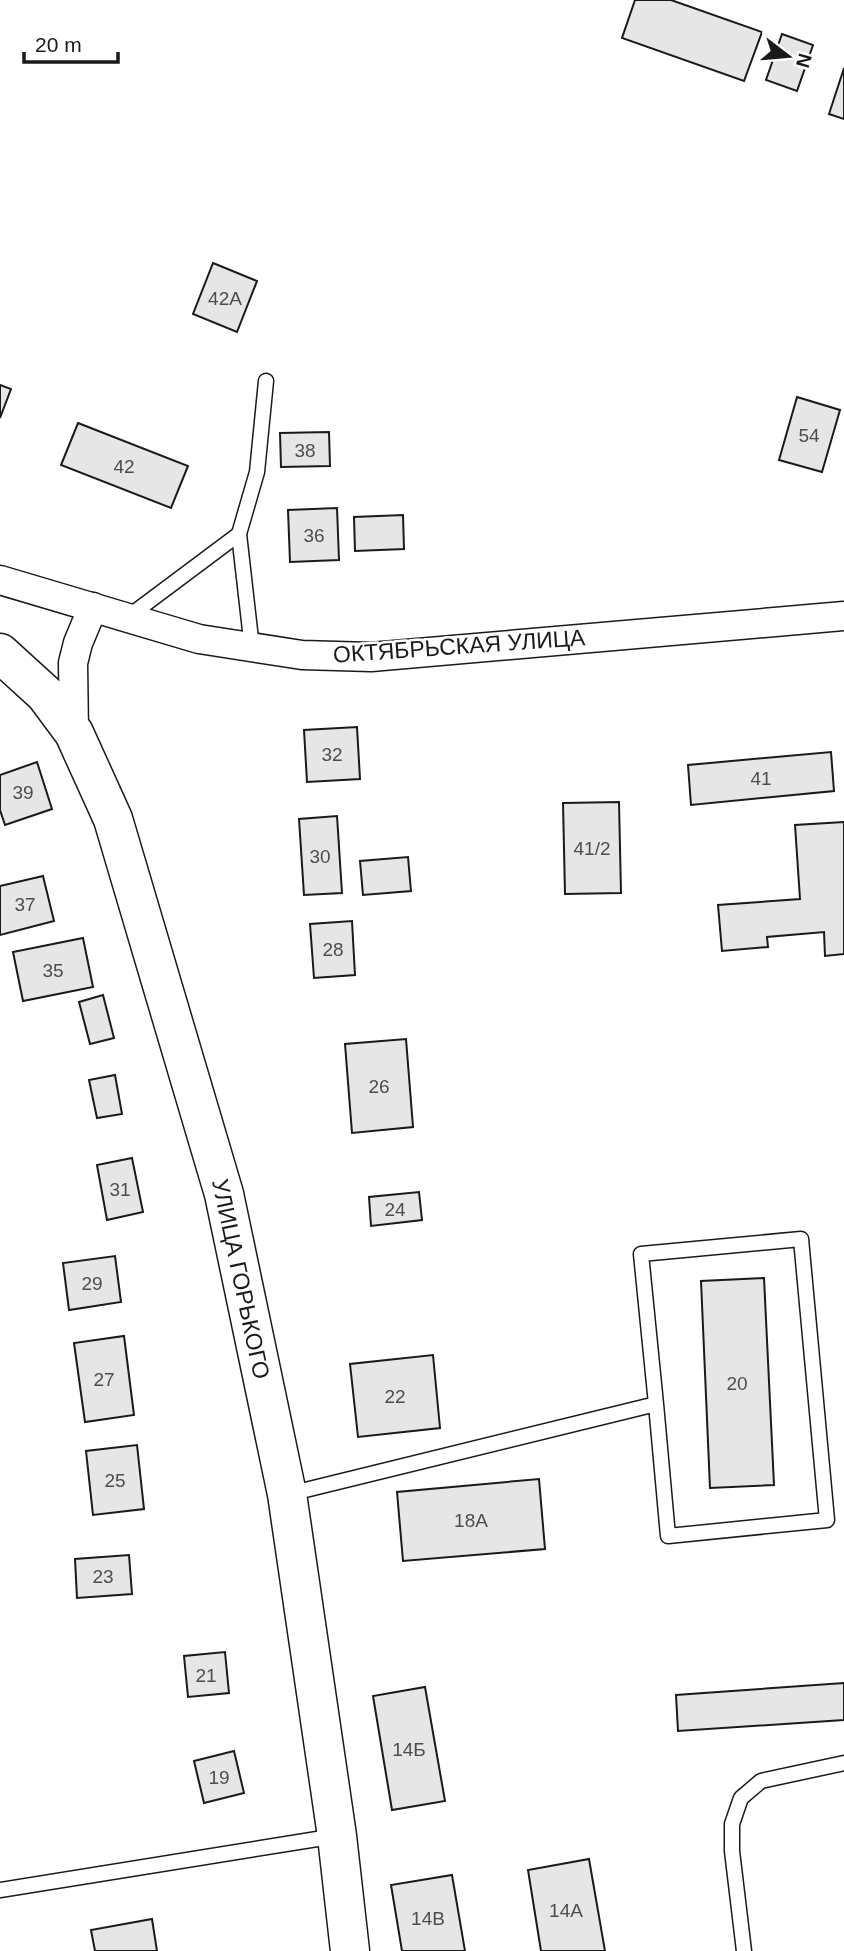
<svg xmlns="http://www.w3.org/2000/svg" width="844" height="1951" font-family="Helvetica,sans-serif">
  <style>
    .building { fill: #e6e6e6; stroke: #1a1a1a; stroke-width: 2 }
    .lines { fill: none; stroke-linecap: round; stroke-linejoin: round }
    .service-casing { stroke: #1a1a1a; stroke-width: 17 }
    .minor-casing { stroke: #1a1a1a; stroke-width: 31 }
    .secondary-casing { stroke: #1a1a1a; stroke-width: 41 }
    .service { stroke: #fff; stroke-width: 14 }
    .minor { stroke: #fff; stroke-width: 28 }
    .secondary { stroke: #fff; stroke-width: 38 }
    .labels { text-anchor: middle; stroke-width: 5; stroke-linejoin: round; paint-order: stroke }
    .number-label { font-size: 19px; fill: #4d4d4d }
    .street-label { font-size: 23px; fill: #1a1a1a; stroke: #fff }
  </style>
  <rect width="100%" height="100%" fill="#fff"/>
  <g class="building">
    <path d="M 635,0 L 671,0 L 762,32 L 744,81 L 622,38 Z"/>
    <path d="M 782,34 L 813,45 L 797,91 L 766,80 Z"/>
    <path d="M 844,68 L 844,119 L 829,114 Z"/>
    <path d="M 213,263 L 257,281 L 237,332 L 193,314 Z"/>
    <path d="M 0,385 L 11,389 L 0,418 Z"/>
    <path d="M 797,397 L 840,410 L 822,472 L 779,460 Z"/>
    <path d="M 78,423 L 188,466 L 171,508 L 61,465 Z"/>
    <path d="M 329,432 L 330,466 L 281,467 L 280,433 Z"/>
    <path d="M 337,508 L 339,560 L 290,562 L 288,510 Z"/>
    <path d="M 403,515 L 404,549 L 355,551 L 354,517 Z"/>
    <path d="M 357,727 L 360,779 L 307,782 L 304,730 Z"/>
    <path d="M 831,752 L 834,791 L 691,805 L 688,765 Z"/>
    <path d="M 37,762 L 52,809 L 5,825 L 0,810 L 0,775 Z"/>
    <path d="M 619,802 L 621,893 L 565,894 L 563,803 Z"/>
    <path d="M 337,816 L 342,893 L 304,895 L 299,819 Z"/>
    <path d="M 844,822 L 844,954 L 825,956 L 824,932 L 767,937 L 768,947 L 722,951 L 718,905 L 800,899 L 795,825 Z"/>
    <path d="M 408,857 L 411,891 L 363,895 L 360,861 Z"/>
    <path d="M 43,876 L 54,921 L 0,935 L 0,886 Z"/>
    <path d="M 352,921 L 355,975 L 314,978 L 310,924 Z"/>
    <path d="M 83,938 L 93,987 L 23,1001 L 13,952 Z"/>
    <path d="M 103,995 L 114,1038 L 90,1044 L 79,1002 Z"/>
    <path d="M 406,1039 L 413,1127 L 352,1133 L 345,1044 Z"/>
    <path d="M 115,1075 L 122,1114 L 97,1118 L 89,1080 Z"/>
    <path d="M 132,1158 L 143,1212 L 107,1220 L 97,1165 Z"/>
    <path d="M 419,1192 L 422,1220 L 371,1226 L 369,1197 Z"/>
    <path d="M 115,1256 L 121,1302 L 69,1310 L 63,1263 Z"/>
    <path d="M 764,1278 L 774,1485 L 710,1488 L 701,1281 Z"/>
    <path d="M 124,1336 L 134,1415 L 85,1422 L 74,1343 Z"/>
    <path d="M 433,1355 L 440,1428 L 358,1437 L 350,1364 Z"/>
    <path d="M 137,1445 L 144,1509 L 93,1515 L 86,1451 Z"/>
    <path d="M 539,1479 L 545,1549 L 403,1561 L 397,1492 Z"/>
    <path d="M 129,1555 L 132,1594 L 77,1598 L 75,1559 Z"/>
    <path d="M 225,1652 L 229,1693 L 188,1697 L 184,1656 Z"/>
    <path d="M 844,1683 L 844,1720 L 678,1731 L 676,1695 Z"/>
    <path d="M 425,1687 L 445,1801 L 392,1810 L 373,1696 Z"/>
    <path d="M 234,1751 L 244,1793 L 204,1803 L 194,1761 Z"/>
    <path d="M 589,1859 L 605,1951 L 541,1951 L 528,1870 Z"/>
    <path d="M 452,1875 L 465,1951 L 402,1951 L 391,1885 Z"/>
    <path d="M 152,1919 L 157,1951 L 95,1951 L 91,1930 Z"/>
  </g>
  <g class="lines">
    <g class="service-casing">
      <g id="service">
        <path d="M 128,617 L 239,534"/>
        <path d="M 252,648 L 239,534 L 257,472 L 266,381"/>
        <path d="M 289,1494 L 656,1404 L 668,1536 L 827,1520 L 801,1239 L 641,1254 L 656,1404"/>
        <path d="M 0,1890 L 336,1836"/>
        <path d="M 744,1951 L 732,1851 L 732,1824 L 741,1798 L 761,1781 L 844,1763"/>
      </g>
    </g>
    <g class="minor-casing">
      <g id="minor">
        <path d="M 0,580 L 199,639 L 302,655 L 371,657 L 844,616"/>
        <path d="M 74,733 L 73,663 L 78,643 L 93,607"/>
      </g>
    </g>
    <g class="secondary-casing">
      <path id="secondary" d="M 0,653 L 45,694 L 74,733 L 113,819 L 224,1194 L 287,1494 L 337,1836 L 350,1951"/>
    </g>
    <use href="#service" class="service"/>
    <use href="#minor" class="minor"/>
    <use href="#secondary" class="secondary"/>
  </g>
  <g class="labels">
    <g class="number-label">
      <text x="225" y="305">42А</text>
      <text x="809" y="442">54</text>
      <text x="305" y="457">38</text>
      <text x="124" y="473">42</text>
      <text x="314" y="542">36</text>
      <text x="332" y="761">32</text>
      <text x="761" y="785">41</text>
      <text x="23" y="799">39</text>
      <text x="592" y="855">41/2</text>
      <text x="320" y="863">30</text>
      <text x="25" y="911">37</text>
      <text x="333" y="956">28</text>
      <text x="53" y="977">35</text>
      <text x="379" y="1093">26</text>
      <text x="120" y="1196">31</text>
      <text x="395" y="1216">24</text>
      <text x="92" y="1290">29</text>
      <text x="104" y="1386">27</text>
      <text x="737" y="1390">20</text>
      <text x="395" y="1403">22</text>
      <text x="115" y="1487">25</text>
      <text x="471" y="1527">18А</text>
      <text x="103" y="1583">23</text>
      <text x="206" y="1682">21</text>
      <text x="409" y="1756">14Б</text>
      <text x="219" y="1784">19</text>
      <text x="566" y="1917">14А</text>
      <text x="428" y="1925">14В</text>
    </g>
    <g class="street-label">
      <text transform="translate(459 646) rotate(-4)" y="8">ОКТЯБРЬСКАЯ УЛИЦА</text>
      <text transform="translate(241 1279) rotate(78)" y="8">УЛИЦА ГОРЬКОГО</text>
    </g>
  </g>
  <g transform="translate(788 56) rotate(106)" stroke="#ffffff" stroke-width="5" paint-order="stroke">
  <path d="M0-5L12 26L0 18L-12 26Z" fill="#1a1a1a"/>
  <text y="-10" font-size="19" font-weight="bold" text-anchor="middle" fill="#1a1a1a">N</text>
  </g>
  <path d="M24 52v10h94v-10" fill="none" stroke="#1a1a1a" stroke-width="3.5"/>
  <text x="35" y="52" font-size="21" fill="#1a1a1a" stroke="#ffffff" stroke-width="5" paint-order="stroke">20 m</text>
</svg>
